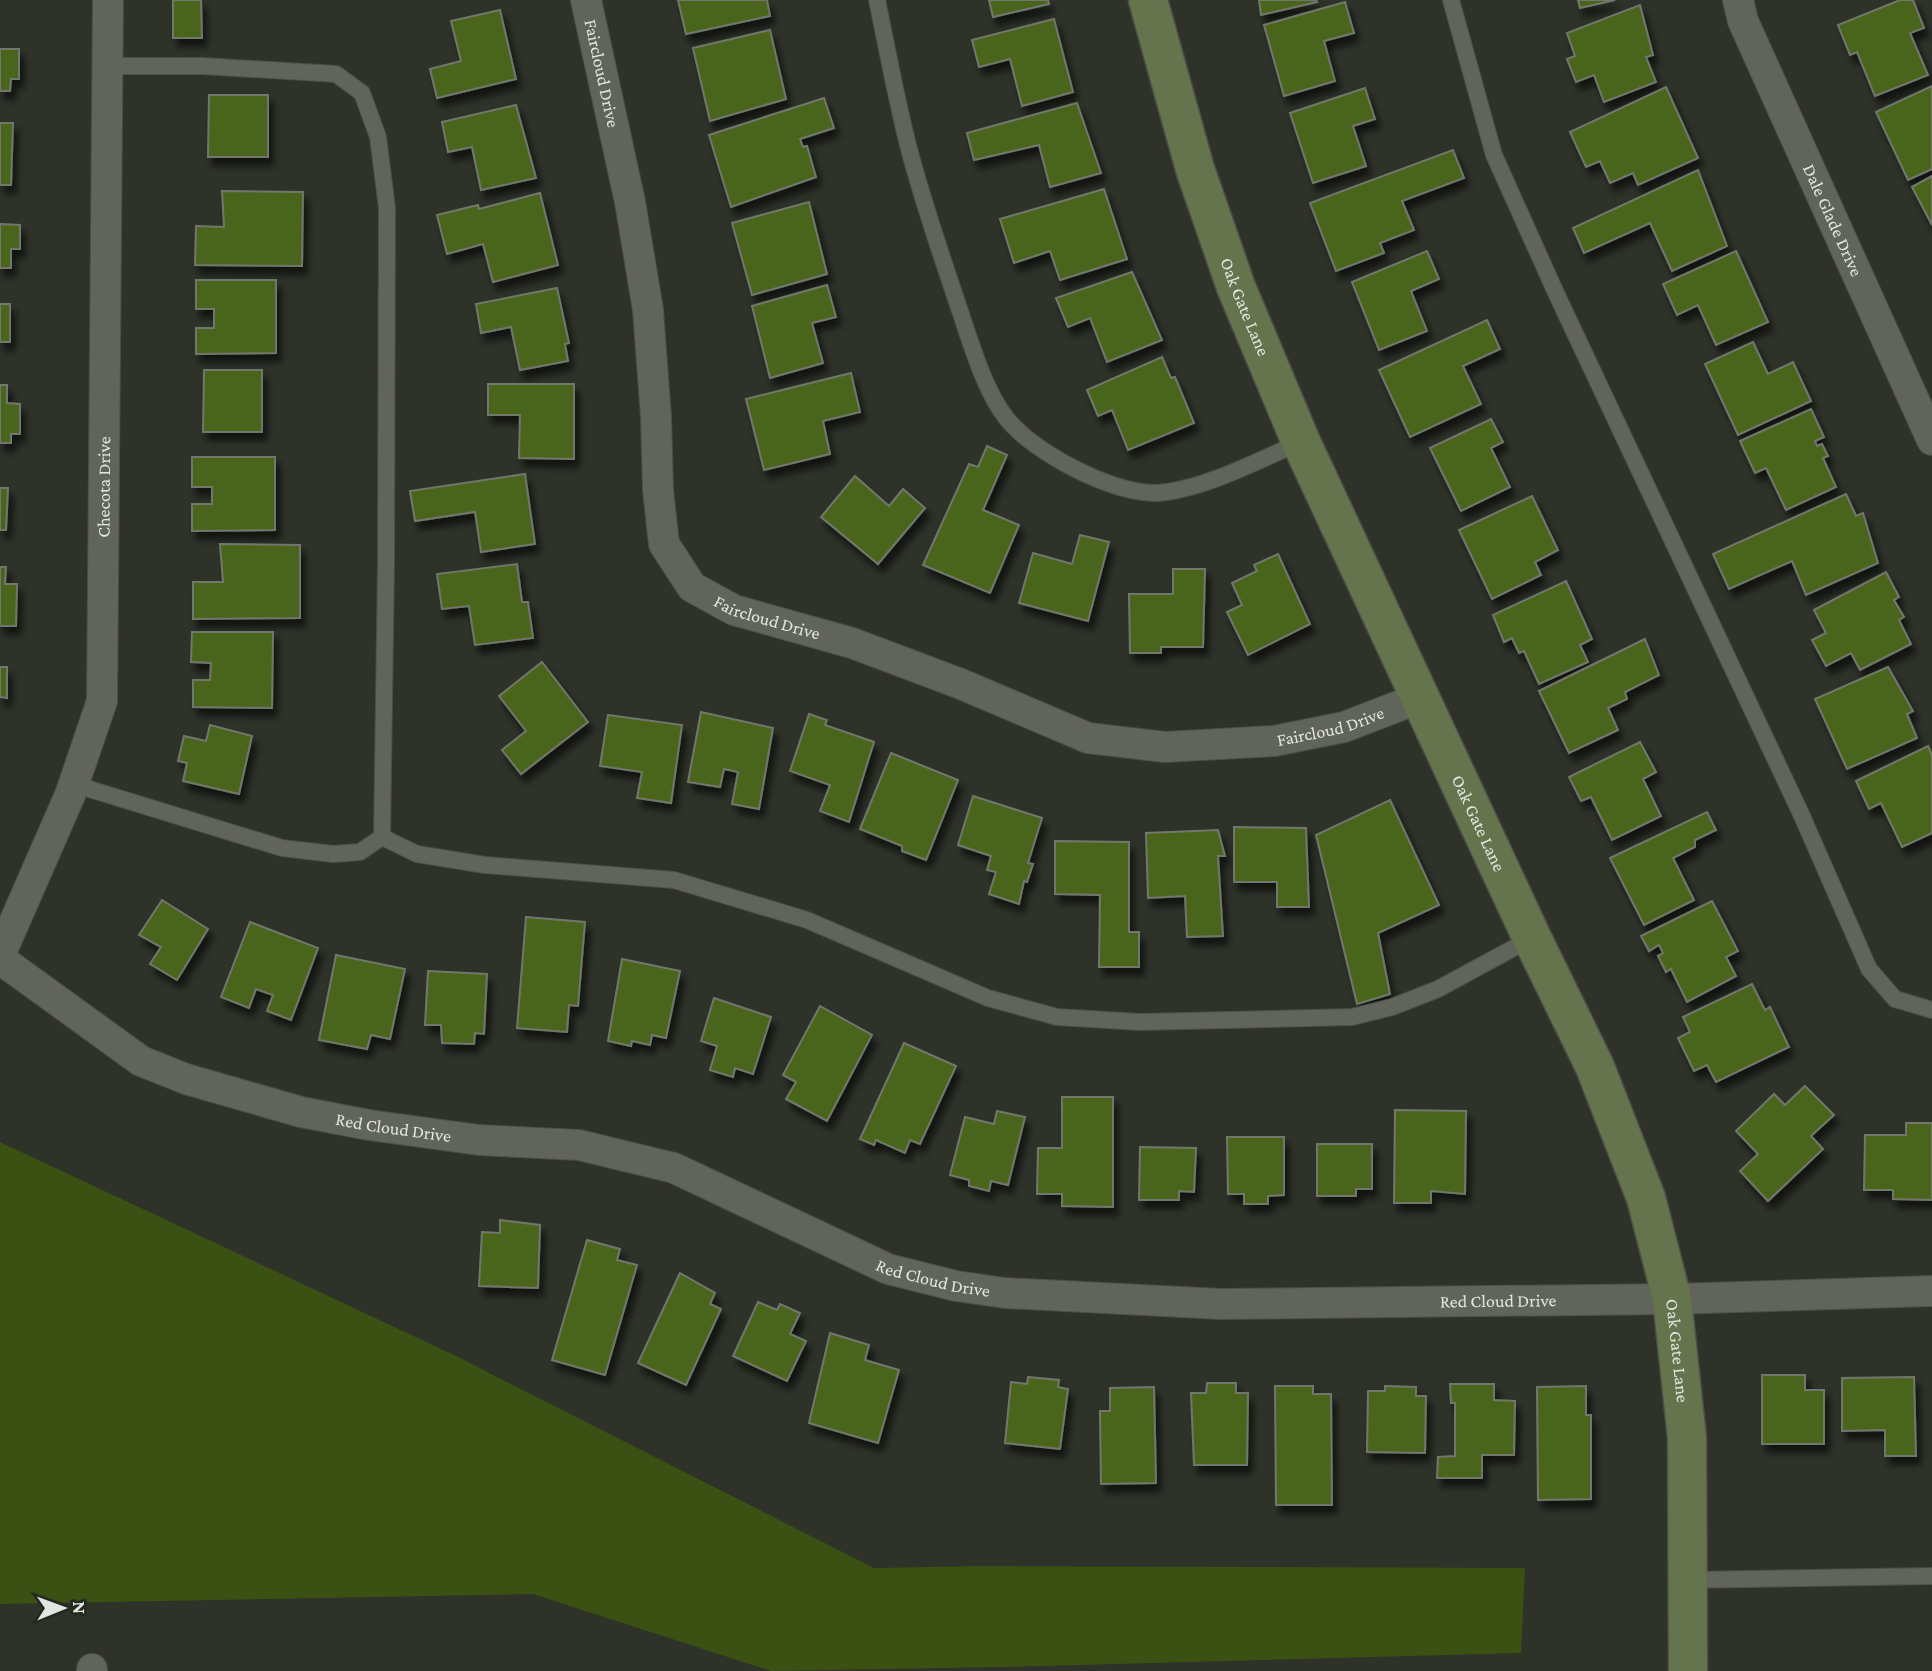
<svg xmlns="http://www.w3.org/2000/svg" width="1932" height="1671" font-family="'Crimson Pro',serif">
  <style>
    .green { fill: #3a5113 }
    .building { fill: #4a651c; stroke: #72776d; stroke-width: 2; filter: url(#shadow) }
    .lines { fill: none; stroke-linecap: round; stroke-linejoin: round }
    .lane-casing { stroke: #4b4e48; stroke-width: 18 }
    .street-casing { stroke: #4b4e48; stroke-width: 32 }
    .secondary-casing { stroke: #4b4e48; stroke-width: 41 }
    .lane { stroke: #60645b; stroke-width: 16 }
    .street { stroke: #60645b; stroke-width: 30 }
    .secondary { stroke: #65744c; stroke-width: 38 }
    .labels { text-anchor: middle; stroke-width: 7; stroke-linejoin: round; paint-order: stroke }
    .street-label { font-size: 18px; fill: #e3e6e0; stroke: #242820 }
  </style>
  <defs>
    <filter id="shadow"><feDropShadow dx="4.5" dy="8" stdDeviation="3.5" flood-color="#0009"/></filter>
  </defs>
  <rect width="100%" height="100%" fill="#2e3229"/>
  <path class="green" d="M 0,1142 L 454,1355 L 874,1568 L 981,1566 L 1525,1568 L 1521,1653 L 1003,1667 L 771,1671 L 533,1594 L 0,1604 Z"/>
  <g class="building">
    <path d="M 173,0 L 201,0 L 202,38 L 173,38 Z"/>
    <path d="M 678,0 L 767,0 L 770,16 L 686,34 Z"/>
    <path d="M 989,0 L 1048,0 L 1049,4 L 993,17 Z"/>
    <path d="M 1259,0 L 1316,0 L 1317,2 L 1261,15 Z"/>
    <path d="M 1578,0 L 1615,0 L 1580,8 Z"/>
    <path d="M 1900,0 L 1913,0 L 1924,28 L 1910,33 L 1928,75 L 1875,96 L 1857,52 L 1850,55 L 1838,25 Z"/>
    <path d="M 1345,2 L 1354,33 L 1324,41 L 1335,81 L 1284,96 L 1264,25 Z"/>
    <path d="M 1640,5 L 1653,55 L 1646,57 L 1656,82 L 1604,102 L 1594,75 L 1576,82 L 1567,59 L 1575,56 L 1567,33 Z"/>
    <path d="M 500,10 L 516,79 L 437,98 L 430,69 L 461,61 L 451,21 Z"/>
    <path d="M 1054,19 L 1073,92 L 1022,106 L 1010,59 L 979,67 L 972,40 Z"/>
    <path d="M 770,30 L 786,99 L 710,121 L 693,48 Z"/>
    <path d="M 0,49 L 19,49 L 19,79 L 11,79 L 10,91 L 0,91 Z"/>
    <path d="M 1932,86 L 1932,169 L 1908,180 L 1876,112 Z"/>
    <path d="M 1666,87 L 1698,158 L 1638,185 L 1633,173 L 1610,183 L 1600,161 L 1586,167 L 1570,132 Z"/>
    <path d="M 1365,88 L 1375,119 L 1353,126 L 1366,166 L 1313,183 L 1290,113 Z"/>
    <path d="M 209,95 L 268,95 L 268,157 L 208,157 Z"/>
    <path d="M 824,98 L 834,128 L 800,139 L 803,147 L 807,146 L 816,177 L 731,207 L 709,135 Z"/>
    <path d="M 1077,103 L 1101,173 L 1050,187 L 1039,145 L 974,160 L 967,133 Z"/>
    <path d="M 516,105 L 536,178 L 481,190 L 472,147 L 448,152 L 442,122 Z"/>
    <path d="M 0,123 L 13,123 L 11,185 L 0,185 Z"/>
    <path d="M 1453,150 L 1464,178 L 1402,201 L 1414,230 L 1380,243 L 1384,253 L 1336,271 L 1310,203 Z"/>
    <path d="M 1698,170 L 1727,246 L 1672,271 L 1650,223 L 1584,253 L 1573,228 Z"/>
    <path d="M 1932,176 L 1932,225 L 1912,187 Z"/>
    <path d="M 1104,189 L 1127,259 L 1060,280 L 1050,251 L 1014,263 L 1000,219 Z"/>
    <path d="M 222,191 L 303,192 L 302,266 L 195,265 L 196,226 L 224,227 Z"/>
    <path d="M 540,193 L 558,265 L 493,282 L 483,244 L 447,254 L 437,215 L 478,205 L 479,209 Z"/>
    <path d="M 809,202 L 827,274 L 752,295 L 732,223 Z"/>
    <path d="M 0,224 L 20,225 L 20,249 L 11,249 L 11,268 L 0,268 Z"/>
    <path d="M 1427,251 L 1439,279 L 1411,291 L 1427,331 L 1379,350 L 1352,282 Z"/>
    <path d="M 1736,251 L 1768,322 L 1716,345 L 1698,305 L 1677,315 L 1663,284 Z"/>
    <path d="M 1132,272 L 1162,340 L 1107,362 L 1090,318 L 1068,327 L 1056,298 Z"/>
    <path d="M 196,280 L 276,280 L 276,353 L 196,354 L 196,328 L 214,328 L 214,309 L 196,309 Z"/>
    <path d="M 827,285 L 836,317 L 812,323 L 823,363 L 770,378 L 752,306 Z"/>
    <path d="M 557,288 L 569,343 L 565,344 L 568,361 L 520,370 L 511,327 L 481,333 L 476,304 Z"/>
    <rect x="0" y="304" width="10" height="38"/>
    <path d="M 1487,320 L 1500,349 L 1463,366 L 1481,404 L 1410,437 L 1379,370 Z"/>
    <path d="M 1753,342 L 1768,374 L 1793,362 L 1811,401 L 1738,435 L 1705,364 Z"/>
    <path d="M 1162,357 L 1171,378 L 1175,377 L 1194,423 L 1128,450 L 1112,410 L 1098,416 L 1087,390 Z"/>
    <path d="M 204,370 L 262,370 L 262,432 L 203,432 Z"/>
    <path d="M 851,373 L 860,412 L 823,421 L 830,454 L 764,470 L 746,399 Z"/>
    <path d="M 488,384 L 574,384 L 574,459 L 519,458 L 520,415 L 488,415 Z"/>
    <path d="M 0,385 L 7,385 L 7,403 L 20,404 L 20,434 L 11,434 L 11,443 L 0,443 Z"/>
    <path d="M 1811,409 L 1824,437 L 1815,441 L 1817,446 L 1822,444 L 1828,456 L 1823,458 L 1836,487 L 1786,510 L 1766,468 L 1755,473 L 1740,441 Z"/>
    <path d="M 1491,419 L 1503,442 L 1491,448 L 1510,487 L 1461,511 L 1430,448 Z"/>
    <path d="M 987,446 L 1007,455 L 983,510 L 1019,525 L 990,593 L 923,565 L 969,464 L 978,467 Z"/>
    <path d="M 192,457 L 275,457 L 275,530 L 192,531 L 192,504 L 212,504 L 212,487 L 192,487 Z"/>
    <path d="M 525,474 L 535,544 L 481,552 L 475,512 L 415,521 L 410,491 Z"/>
    <path d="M 855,476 L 889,506 L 903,489 L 925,508 L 878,564 L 821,517 Z"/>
    <path d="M 0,488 L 8,488 L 6,530 L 0,530 Z"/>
    <path d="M 1846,494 L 1856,516 L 1863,513 L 1878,563 L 1806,595 L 1792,561 L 1729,589 L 1713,554 Z"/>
    <path d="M 1532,496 L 1558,550 L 1535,562 L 1541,575 L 1492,599 L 1459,530 Z"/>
    <path d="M 1080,535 L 1109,542 L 1088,621 L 1019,603 L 1033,553 L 1072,564 Z"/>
    <path d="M 220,544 L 300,545 L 300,618 L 193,619 L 193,582 L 223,582 Z"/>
    <path d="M 1278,554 L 1310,624 L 1248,655 L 1227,612 L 1242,605 L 1232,583 L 1257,571 L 1254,565 Z"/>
    <path d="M 517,564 L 522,602 L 528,602 L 533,638 L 475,645 L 469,606 L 442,609 L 437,574 Z"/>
    <path d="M 0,567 L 6,567 L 5,584 L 17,584 L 16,626 L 0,626 Z"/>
    <path d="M 1173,569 L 1205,569 L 1203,647 L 1161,647 L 1161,653 L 1130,653 L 1129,594 L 1173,594 Z"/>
    <path d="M 1886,572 L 1899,597 L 1894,600 L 1904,617 L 1899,620 L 1911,644 L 1860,670 L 1851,653 L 1826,666 L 1812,640 L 1826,633 L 1814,610 Z"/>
    <path d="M 1566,581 L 1592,639 L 1580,645 L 1588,662 L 1539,684 L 1524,651 L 1519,653 L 1512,638 L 1504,642 L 1493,615 Z"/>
    <path d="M 192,632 L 273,632 L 272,708 L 193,707 L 193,680 L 210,680 L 211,663 L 191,662 Z"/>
    <path d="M 1645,639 L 1659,675 L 1625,692 L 1627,699 L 1608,708 L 1618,730 L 1569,753 L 1539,691 Z"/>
    <path d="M 542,662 L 588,722 L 521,774 L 502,750 L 526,731 L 499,696 Z"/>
    <path d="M 0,667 L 7,667 L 7,698 L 0,697 Z"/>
    <path d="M 1888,667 L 1913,711 L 1907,714 L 1917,738 L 1847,769 L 1815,699 Z"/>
    <path d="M 701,712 L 773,728 L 759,809 L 732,804 L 738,772 L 724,769 L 720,787 L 688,782 Z"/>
    <path d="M 809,714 L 827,720 L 825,725 L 874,742 L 849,822 L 820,811 L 830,785 L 790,771 Z"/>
    <path d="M 608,715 L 682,725 L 671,803 L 637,798 L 642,772 L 600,766 Z"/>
    <path d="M 210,725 L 252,736 L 239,794 L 183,781 L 187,763 L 178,761 L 184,736 L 206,741 Z"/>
    <path d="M 1640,742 L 1656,772 L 1643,779 L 1661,816 L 1612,840 L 1591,797 L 1581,801 L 1569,777 Z"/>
    <path d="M 1928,746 L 1932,755 L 1932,833 L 1902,847 L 1881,803 L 1869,809 L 1856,781 Z"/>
    <path d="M 891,753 L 958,780 L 926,860 L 902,851 L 902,846 L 860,829 Z"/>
    <path d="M 973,796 L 1042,818 L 1028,863 L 1033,864 L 1027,882 L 1024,881 L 1019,904 L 989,894 L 996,872 L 987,870 L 991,856 L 958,845 Z"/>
    <path d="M 1390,800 L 1439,905 L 1378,933 L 1390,994 L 1357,1004 L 1316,835 Z"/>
    <path d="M 1707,812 L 1716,830 L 1695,840 L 1695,847 L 1673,858 L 1694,900 L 1644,925 L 1610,858 Z"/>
    <path d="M 1234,827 L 1306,828 L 1309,907 L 1277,907 L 1277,882 L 1234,882 Z"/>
    <path d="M 1218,830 L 1225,856 L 1218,856 L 1223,936 L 1187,937 L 1185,896 L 1148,898 L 1146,833 Z"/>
    <path d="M 1055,841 L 1129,842 L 1129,932 L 1139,932 L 1139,967 L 1099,967 L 1100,895 L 1055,894 Z"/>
    <path d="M 162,900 L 208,929 L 177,980 L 150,964 L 161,947 L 139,935 Z"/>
    <path d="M 1712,901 L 1738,951 L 1726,957 L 1736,976 L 1687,1002 L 1671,969 L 1666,972 L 1658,956 L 1663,953 L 1659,945 L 1649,951 L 1641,936 Z"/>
    <path d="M 526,917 L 585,922 L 578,1006 L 569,1005 L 567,1032 L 517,1028 Z"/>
    <path d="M 250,922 L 318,948 L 291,1020 L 267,1011 L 273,995 L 256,989 L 249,1008 L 221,997 Z"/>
    <path d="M 336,955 L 405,969 L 390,1039 L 371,1035 L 367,1049 L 319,1040 Z"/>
    <path d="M 622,959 L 680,971 L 666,1038 L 652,1035 L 650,1045 L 632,1041 L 631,1046 L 608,1041 Z"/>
    <path d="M 428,971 L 487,974 L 484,1034 L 475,1033 L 474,1044 L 442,1043 L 441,1025 L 425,1025 Z"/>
    <path d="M 1752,984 L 1765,1010 L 1770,1007 L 1789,1047 L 1716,1082 L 1707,1065 L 1694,1071 L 1678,1038 L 1690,1032 L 1683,1017 Z"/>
    <path d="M 714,998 L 771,1017 L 753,1074 L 735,1068 L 733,1077 L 710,1070 L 717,1046 L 701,1041 Z"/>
    <path d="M 820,1006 L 872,1035 L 827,1121 L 786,1099 L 796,1082 L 783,1075 Z"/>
    <path d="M 904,1043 L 956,1066 L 920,1144 L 910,1140 L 905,1153 L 876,1140 L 874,1145 L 860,1139 Z"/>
    <path d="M 1805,1086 L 1834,1115 L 1811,1136 L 1823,1149 L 1768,1201 L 1740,1171 L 1758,1154 L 1736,1131 L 1774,1094 L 1785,1105 Z"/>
    <path d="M 1062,1097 L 1113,1097 L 1113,1207 L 1062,1206 L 1062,1194 L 1037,1194 L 1038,1148 L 1062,1148 Z"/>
    <path d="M 1395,1110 L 1466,1111 L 1465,1194 L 1431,1191 L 1431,1203 L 1394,1203 Z"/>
    <path d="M 997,1111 L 1025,1117 L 1008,1185 L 991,1181 L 989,1191 L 969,1186 L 969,1180 L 950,1175 L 965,1117 L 994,1124 Z"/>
    <path d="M 1906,1123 L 1932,1123 L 1932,1200 L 1893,1199 L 1893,1190 L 1864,1190 L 1865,1135 L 1906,1135 Z"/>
    <path d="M 1227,1137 L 1284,1137 L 1284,1195 L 1268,1196 L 1268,1204 L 1244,1204 L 1244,1194 L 1228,1194 Z"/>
    <path d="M 1317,1144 L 1372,1144 L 1372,1189 L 1356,1189 L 1356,1196 L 1317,1196 Z"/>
    <path d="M 1140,1147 L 1196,1148 L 1194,1192 L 1179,1191 L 1179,1200 L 1139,1200 Z"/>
    <path d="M 500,1220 L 540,1225 L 538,1288 L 479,1286 L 482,1232 L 500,1233 Z"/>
    <path d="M 587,1240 L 620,1249 L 617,1260 L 637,1265 L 605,1375 L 552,1360 Z"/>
    <path d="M 680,1273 L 715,1293 L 710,1304 L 721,1309 L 686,1385 L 638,1363 Z"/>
    <path d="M 758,1302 L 777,1310 L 780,1304 L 800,1313 L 790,1334 L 806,1341 L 787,1381 L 733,1356 Z"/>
    <path d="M 830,1333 L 869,1345 L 865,1360 L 899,1370 L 878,1443 L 809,1423 Z"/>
    <path d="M 1762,1375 L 1805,1375 L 1805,1390 L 1824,1390 L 1824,1444 L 1762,1444 Z"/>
    <path d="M 1028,1377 L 1059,1380 L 1058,1387 L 1068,1389 L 1060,1449 L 1005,1443 L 1011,1382 L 1027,1384 Z"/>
    <path d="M 1914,1377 L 1916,1456 L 1885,1456 L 1885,1430 L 1842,1431 L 1842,1378 Z"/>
    <path d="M 1207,1383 L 1236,1383 L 1236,1393 L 1248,1393 L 1247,1465 L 1194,1465 L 1191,1393 L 1206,1393 Z"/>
    <path d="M 1450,1384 L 1494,1384 L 1494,1400 L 1515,1401 L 1514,1455 L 1482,1455 L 1482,1478 L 1437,1478 L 1438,1457 L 1455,1456 L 1455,1403 L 1451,1403 Z"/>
    <path d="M 1275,1386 L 1313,1386 L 1313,1394 L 1331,1394 L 1332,1505 L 1276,1505 Z"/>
    <path d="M 1385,1386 L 1416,1387 L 1416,1396 L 1426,1396 L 1425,1453 L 1367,1452 L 1368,1391 L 1385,1391 Z"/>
    <path d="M 1586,1386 L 1586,1415 L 1591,1415 L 1591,1499 L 1538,1500 L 1537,1387 Z"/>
    <path d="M 1154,1387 L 1156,1483 L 1101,1484 L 1100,1411 L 1110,1411 L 1110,1388 Z"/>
  </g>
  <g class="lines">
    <g class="lane-casing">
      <g id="lane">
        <path d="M 877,0 C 887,48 896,98 908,145 C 922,200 941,254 959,308 C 971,343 984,390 1007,419 C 1034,453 1113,494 1156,493 C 1201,491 1259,460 1301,442"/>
        <path d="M 1451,0 L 1494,155 L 1556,293 L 1802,816 L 1869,969 L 1895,999 L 1932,1010"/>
        <path d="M 73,784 L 282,848 L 333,854 L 360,852 L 382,837 L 386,564 L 387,208 L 378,137 L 362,93 L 336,74 L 202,66 L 107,66"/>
        <path d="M 382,837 L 417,854 L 485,865 L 674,880 L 807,920 L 988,998 L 1057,1017 L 1140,1022 L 1352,1017 L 1392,1007 L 1438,989 L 1532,938"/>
        <path d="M 1687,1580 L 1932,1576"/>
      </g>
    </g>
    <g class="street-casing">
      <g id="street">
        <path id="s1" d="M 586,0 L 630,202 L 648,310 L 656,417 L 658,490 L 664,544 L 692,587 L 734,610 L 852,643 L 961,684 L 1088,738 L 1165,747 L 1274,741 L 1344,727 L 1422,697"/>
        <path id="s2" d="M 1738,0 L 1743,21 L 1932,440"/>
        <path id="s3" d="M 0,955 L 70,795 L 102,701 L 108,0"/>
        <path id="s4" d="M 0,959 L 141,1061 L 186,1079 L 301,1112 L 369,1125 L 479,1140 L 579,1145 L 674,1168 L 888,1269 L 956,1286 L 1005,1293 L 1221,1304 L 1672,1299 L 1932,1291"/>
        <path d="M 92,1669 L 92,1671"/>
      </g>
    </g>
    <g class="secondary-casing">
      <g id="secondary">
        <path id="s5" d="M 1148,0 L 1195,169 L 1236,287 L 1301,442 L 1532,938 L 1595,1067 L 1646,1198 L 1672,1299 L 1687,1438 L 1688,1671"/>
      </g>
    </g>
    <use href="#lane" class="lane"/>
    <use href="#street" class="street"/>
    <use href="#secondary" class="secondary"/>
  </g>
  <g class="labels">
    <g class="street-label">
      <text dy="6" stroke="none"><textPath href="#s1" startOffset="75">Faircloud Drive</textPath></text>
      <text dy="6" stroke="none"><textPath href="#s2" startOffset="240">Dale Glade Drive</textPath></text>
      <text dy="6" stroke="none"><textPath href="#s5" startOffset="322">Oak Gate Lane</textPath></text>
      <text dy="6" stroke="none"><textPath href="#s3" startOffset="488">Checota Drive</textPath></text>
      <text dy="6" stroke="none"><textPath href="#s1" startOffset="684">Faircloud Drive</textPath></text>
      <text dy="6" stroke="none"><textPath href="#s1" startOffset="1272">Faircloud Drive</textPath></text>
      <text dy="6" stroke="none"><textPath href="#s5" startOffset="889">Oak Gate Lane</textPath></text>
      <text dy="6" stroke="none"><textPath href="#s4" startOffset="436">Red Cloud Drive</textPath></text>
      <text dy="6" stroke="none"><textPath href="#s4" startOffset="1003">Red Cloud Drive</textPath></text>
      <text dy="6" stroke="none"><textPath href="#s4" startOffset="1570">Red Cloud Drive</textPath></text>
      <text dy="6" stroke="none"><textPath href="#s5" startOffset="1456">Oak Gate Lane</textPath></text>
    </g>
  </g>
  <g transform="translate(63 1608) rotate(89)" stroke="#242820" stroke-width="5" paint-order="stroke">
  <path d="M0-5L12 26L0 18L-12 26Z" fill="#e3e6e0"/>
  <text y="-10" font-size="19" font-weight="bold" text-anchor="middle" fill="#e3e6e0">N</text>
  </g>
</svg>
